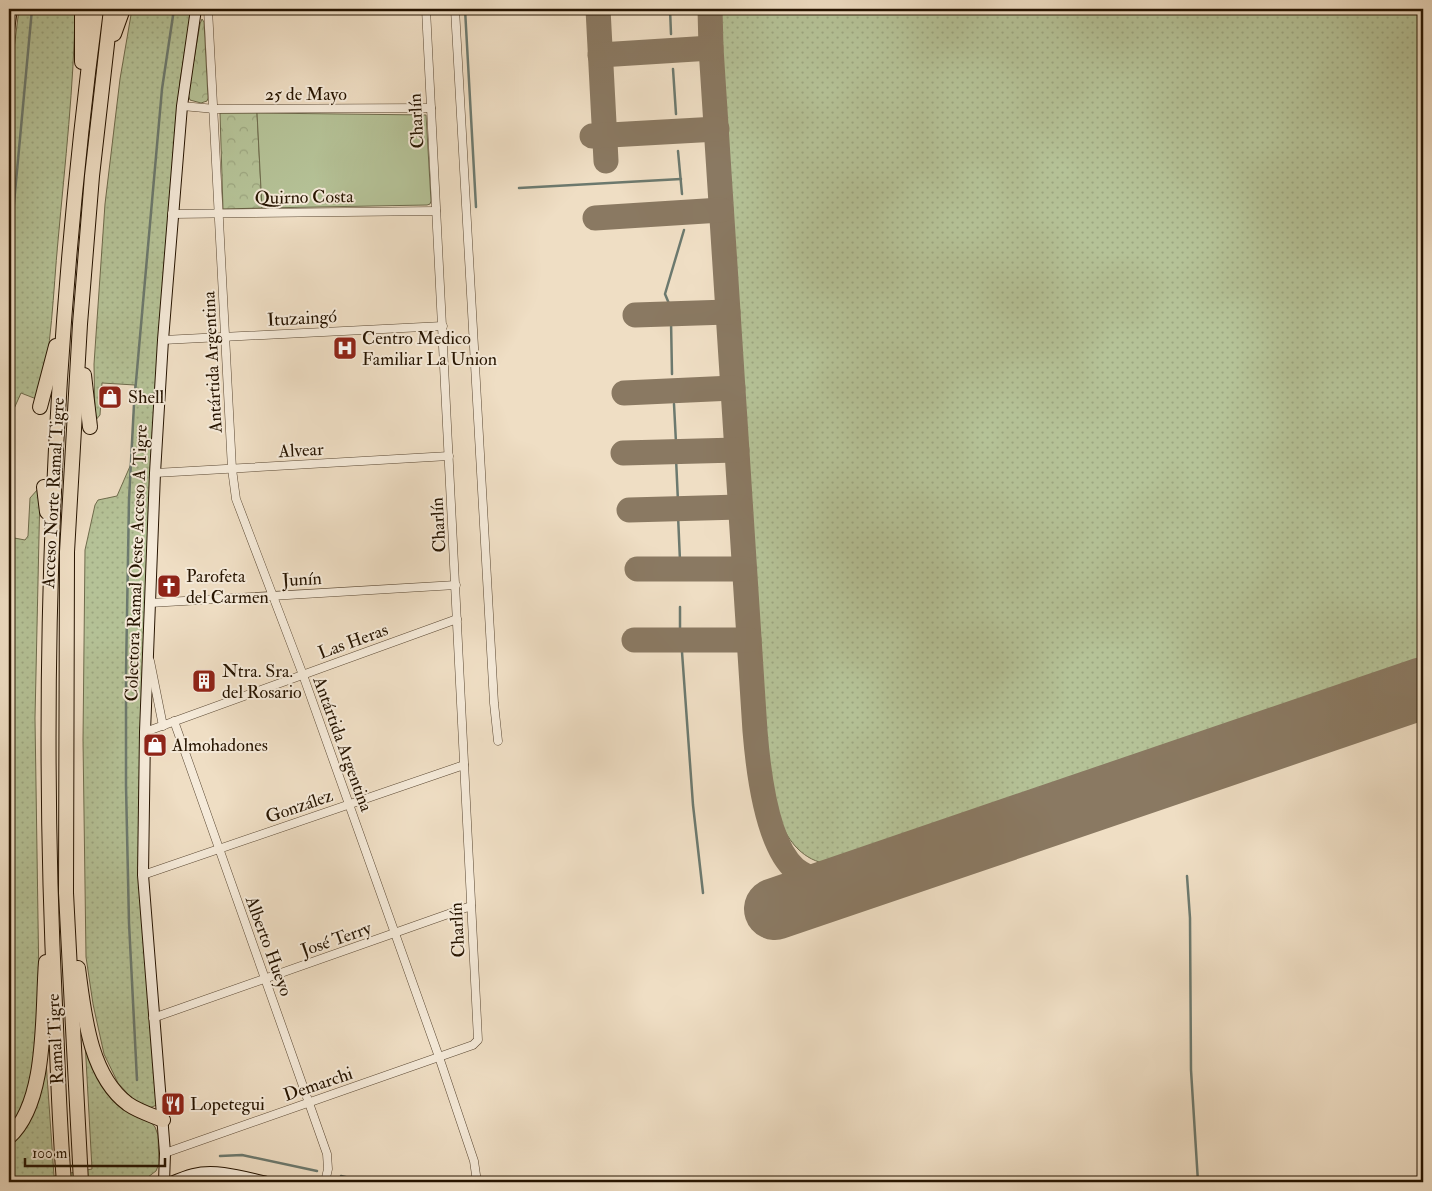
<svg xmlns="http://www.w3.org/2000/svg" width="1432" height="1191" font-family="'IM FELL Double Pica',serif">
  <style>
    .grass { fill: url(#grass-dots); stroke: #6e6b4c }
    .forest { fill: url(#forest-crowns); stroke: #6e6b4c }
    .garden { fill: #b5c297; stroke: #6e6b4c }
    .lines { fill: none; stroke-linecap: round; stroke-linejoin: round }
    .stream { stroke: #6c796e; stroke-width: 2.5 }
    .taxiway { stroke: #8a7962; stroke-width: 25 }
    .runway { stroke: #8a7962; stroke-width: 62 }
    .street-casing { stroke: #584631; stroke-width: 9 }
    .secondary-casing { stroke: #261400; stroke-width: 12 }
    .highway-casing { stroke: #261400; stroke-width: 16 }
    .street { stroke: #f5ead9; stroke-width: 8 }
    .secondary { stroke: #f5ead9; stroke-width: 10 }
    .highway { stroke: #efdec4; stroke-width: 14 }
    .labels { text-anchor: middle; stroke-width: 4; stroke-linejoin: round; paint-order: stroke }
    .street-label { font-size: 18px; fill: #261400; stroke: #f5ead9 }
    .poi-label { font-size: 18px; fill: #261400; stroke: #f5ead9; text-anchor: start }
  </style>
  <defs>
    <pattern id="grass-dots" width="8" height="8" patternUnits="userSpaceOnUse" patternTransform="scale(1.25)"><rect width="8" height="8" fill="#b5c297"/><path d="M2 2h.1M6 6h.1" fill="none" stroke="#9ca680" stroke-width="1.8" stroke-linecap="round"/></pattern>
    <pattern id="forest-crowns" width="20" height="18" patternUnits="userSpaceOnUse" patternTransform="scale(1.25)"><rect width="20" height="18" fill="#b5c297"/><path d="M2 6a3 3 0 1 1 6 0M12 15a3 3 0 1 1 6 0" fill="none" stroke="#9ca680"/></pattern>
  </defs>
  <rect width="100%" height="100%" fill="#efdec4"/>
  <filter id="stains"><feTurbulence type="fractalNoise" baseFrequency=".004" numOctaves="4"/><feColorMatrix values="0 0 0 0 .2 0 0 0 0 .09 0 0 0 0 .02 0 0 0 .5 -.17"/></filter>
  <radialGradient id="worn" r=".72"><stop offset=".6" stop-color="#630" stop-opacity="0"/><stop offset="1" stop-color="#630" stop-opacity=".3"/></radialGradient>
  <g class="grass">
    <path d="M 19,9 L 75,9 C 74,86 65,163 58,241 C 53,293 52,348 39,400 L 21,393 L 9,420 L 9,89 Z"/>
    <path d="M 132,9 L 192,9 L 180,81 L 150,474 L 141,778 L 157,1105 L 149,1108 L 137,1104 L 118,1083 L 104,1054 L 93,1004 L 86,957 L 83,740 L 85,550 L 95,505 L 98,500 L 117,496 L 131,464 L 135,385 L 102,383 L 100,415 L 95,421 L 94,364 L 105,204 L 120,79 Z"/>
    <path d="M 721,9 L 1423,9 L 1423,665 L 839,865 C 782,865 772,802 766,758 L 720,13 Z"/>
    <path d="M 38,489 L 40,491 L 35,718 L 39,986 L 36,1043 L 31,1084 L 24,1107 L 9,1129 L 9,537 L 25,540 L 28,536 L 30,498 Z"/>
    <path d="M 84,1023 L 100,1071 L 149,1120 L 155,1127 L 158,1135 L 159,1164 L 156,1171 L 148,1177 L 127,1182 L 9,1182 L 9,1144 L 14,1140 L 46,1061 L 54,1176 L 92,1169 Z"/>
  </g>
  <g class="forest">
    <path d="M 202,19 L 204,22 L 208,98 L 207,101 L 201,103 L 190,100 L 188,94 L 200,24 Z"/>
    <path d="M 220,113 L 257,113 L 262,208 L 223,209 Z"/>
  </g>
  <path class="garden" d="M 257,113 L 426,115 L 431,201 L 430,204 L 427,205 L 262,208 Z"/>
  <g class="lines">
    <g class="stream">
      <path d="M 465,9 L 476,207"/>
      <path d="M 670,9 L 671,34"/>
      <path d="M 673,69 L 676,114"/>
      <path d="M 678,151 L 682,194"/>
      <path d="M 519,188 L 681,179"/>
      <path d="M 9,257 L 32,9"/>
      <path d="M 670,306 L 665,294 L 684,230"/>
      <path d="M 671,320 L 672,374"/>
      <path d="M 674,404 L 676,443"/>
      <path d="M 676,458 L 678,502"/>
      <path d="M 678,515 L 680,561"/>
      <path d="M 680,607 L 680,632"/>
      <path d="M 682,652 L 693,805 L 703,893"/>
      <path d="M 1187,876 L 1190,918 L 1191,1070 L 1198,1182"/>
      <path d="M 137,1080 L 129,923 L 126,786 L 126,673 L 129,500 L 134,404 L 162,89 L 174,9"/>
      <path d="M 220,1156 L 242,1155 L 317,1171"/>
      <path d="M 341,1176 L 367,1182"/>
    </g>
    <g class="taxiway">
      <path d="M 598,9 L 606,161"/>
      <path d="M 710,9 L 711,48 L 755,731 C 758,768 766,843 795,869 C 810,881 828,883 846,885"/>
      <path d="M 600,55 L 711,48"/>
      <path d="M 592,136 L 717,129"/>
      <path d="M 595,218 L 721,210"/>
      <path d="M 635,315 L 728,312"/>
      <path d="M 624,393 L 733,388"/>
      <path d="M 623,453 L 737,450"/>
      <path d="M 629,510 L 740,507"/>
      <path d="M 637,569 L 744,569"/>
      <path d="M 634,640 L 749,640"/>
    </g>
    <path class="runway" d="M 775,909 L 1423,688"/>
    <g class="street-casing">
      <g id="street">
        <path d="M 208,9 L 232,469 L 236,499 L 303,675 L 439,1057 L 474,1161 L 477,1182"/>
        <path d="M 455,9 L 494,703 L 498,741"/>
        <path d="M 182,106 L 215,109 L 431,108"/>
        <path d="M 172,214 L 436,211"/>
        <path d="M 163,340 L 443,326"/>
        <path d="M 155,473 L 449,456"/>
        <path d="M 150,603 L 456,585"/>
        <path d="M 150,661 L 163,726"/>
        <path d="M 174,721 L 327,1154 L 328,1169 L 325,1182"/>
        <path d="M 145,732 L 457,619"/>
        <path d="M 143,875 L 464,765"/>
        <path d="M 153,1018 L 471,906"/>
        <path d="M 165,1153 L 473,1045 L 478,1040 L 426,9"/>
      </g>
    </g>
    <g class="secondary-casing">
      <g id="secondary">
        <path d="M 9,30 L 12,9"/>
        <path d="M 164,1182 L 165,1153 L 143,875 L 145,732 L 155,473 L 163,340 L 182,106 L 196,9"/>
        <path d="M 171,1182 C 178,1179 185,1176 193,1174 C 217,1168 244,1177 267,1182"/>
      </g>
    </g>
    <g class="highway-casing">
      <g id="highway">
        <path d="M 82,9 L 82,62"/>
        <path d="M 114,34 L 123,9"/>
        <path d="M 84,375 L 90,427"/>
        <path d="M 40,407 L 56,346"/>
        <path d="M 44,487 L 47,512"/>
        <path d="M 78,968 C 84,1012 89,1075 128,1104 C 138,1111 151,1115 163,1120"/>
        <path d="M 9,1137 C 48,1102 42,1012 46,962"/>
        <path d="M 64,1182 C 59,1123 58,1064 55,1005 C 39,673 53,339 96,9"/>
        <path d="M 81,1182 L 66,893 L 67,552 L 80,324 L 92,176 L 111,9"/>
      </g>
    </g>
    <use href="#street" class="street"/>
    <use href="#secondary" class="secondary"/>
    <use href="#highway" class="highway"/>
  </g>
  <defs>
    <g id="hospital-square" transform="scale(1.25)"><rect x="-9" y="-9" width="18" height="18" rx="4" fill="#8f2418" stroke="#f5ead9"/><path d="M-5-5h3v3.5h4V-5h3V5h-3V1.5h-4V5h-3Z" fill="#fff"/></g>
    <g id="shop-square" transform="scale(1.25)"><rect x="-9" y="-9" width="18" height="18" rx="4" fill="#8f2418" stroke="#f5ead9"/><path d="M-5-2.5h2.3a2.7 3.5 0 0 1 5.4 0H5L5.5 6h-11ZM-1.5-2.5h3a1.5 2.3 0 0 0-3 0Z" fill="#fff"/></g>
    <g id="church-square" transform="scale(1.25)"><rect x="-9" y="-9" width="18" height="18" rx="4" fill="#8f2418" stroke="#f5ead9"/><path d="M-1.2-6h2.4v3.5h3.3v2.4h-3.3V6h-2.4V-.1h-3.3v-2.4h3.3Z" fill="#fff"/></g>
    <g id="building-square" transform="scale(1.25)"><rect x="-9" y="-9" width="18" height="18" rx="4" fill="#8f2418" stroke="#f5ead9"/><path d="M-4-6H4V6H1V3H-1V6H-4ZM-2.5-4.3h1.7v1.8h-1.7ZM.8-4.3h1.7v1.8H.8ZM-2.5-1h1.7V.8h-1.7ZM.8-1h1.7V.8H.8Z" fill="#fff"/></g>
    <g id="restaurant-square" transform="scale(1.25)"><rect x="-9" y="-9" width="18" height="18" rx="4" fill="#8f2418" stroke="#f5ead9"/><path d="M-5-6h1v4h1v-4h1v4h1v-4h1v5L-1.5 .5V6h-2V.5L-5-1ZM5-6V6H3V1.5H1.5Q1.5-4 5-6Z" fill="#fff"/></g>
  </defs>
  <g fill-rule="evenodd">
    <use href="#hospital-square" x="345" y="348"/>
    <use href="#shop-square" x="110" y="397"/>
    <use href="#church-square" x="169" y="586"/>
    <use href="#building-square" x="204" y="681"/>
    <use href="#shop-square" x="155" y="745"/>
    <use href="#restaurant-square" x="173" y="1104"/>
  </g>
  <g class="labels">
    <g class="street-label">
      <text x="306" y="100">25 de Mayo</text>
      <text transform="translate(416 121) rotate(-93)" y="6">Charlín</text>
      <text transform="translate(304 197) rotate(-1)" y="6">Quirno Costa</text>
      <text transform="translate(302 318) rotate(-3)" y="6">Ituzaingó</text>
      <text transform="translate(212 362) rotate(-93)" y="6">Antártida Argentina</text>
      <text transform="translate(301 450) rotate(-3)" y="6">Alvear</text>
      <text transform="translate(53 493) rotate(-87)" y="6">Acceso Norte Ramal Tigre</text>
      <text transform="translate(438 525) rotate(-93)" y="6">Charlín</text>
      <text transform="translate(136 563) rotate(-88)" y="6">Colectora Ramal Oeste Acceso A Tigre</text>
      <text transform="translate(302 579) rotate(-3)" y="6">Junín</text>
      <text transform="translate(353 641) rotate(-20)" y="6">Las Heras</text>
      <text transform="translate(343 744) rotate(70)" y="6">Antártida Argentina</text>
      <text transform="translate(299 806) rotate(-19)" y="6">González</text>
      <text transform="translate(457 930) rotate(-93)" y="6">Charlín</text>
      <text transform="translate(336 939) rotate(-19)" y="6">José Terry</text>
      <text transform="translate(269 946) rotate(70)" y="6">Alberto Hueyo</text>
      <text transform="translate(55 1039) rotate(-93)" y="6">Ramal Tigre</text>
      <text transform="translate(318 1084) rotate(-19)" y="6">Demarchi</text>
    </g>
    <g class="poi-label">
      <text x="362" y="344">Centro Medico<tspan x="362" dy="21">Familiar La Union</tspan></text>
      <text x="128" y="403">Shell</text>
      <text x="186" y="582">Parofeta<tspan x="186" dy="21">del Carmen</tspan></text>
      <text x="222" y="677">Ntra. Sra.<tspan x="222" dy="21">del Rosario</tspan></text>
      <text x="172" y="751">Almohadones</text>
      <text x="190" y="1110">Lopetegui</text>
    </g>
  </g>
  <rect width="1432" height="1191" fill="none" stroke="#efdec4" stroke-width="30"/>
  <rect x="10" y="10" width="1412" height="1171" fill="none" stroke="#261400" stroke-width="2.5"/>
  <rect x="15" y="15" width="1402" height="1161" fill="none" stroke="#261400"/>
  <path d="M25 1158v8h140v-8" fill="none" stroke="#261400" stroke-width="2.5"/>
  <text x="32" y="1158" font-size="15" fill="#261400" stroke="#f5ead9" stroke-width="4" paint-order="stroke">100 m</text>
  <rect width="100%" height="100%" filter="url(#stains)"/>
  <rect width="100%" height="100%" fill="url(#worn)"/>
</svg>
